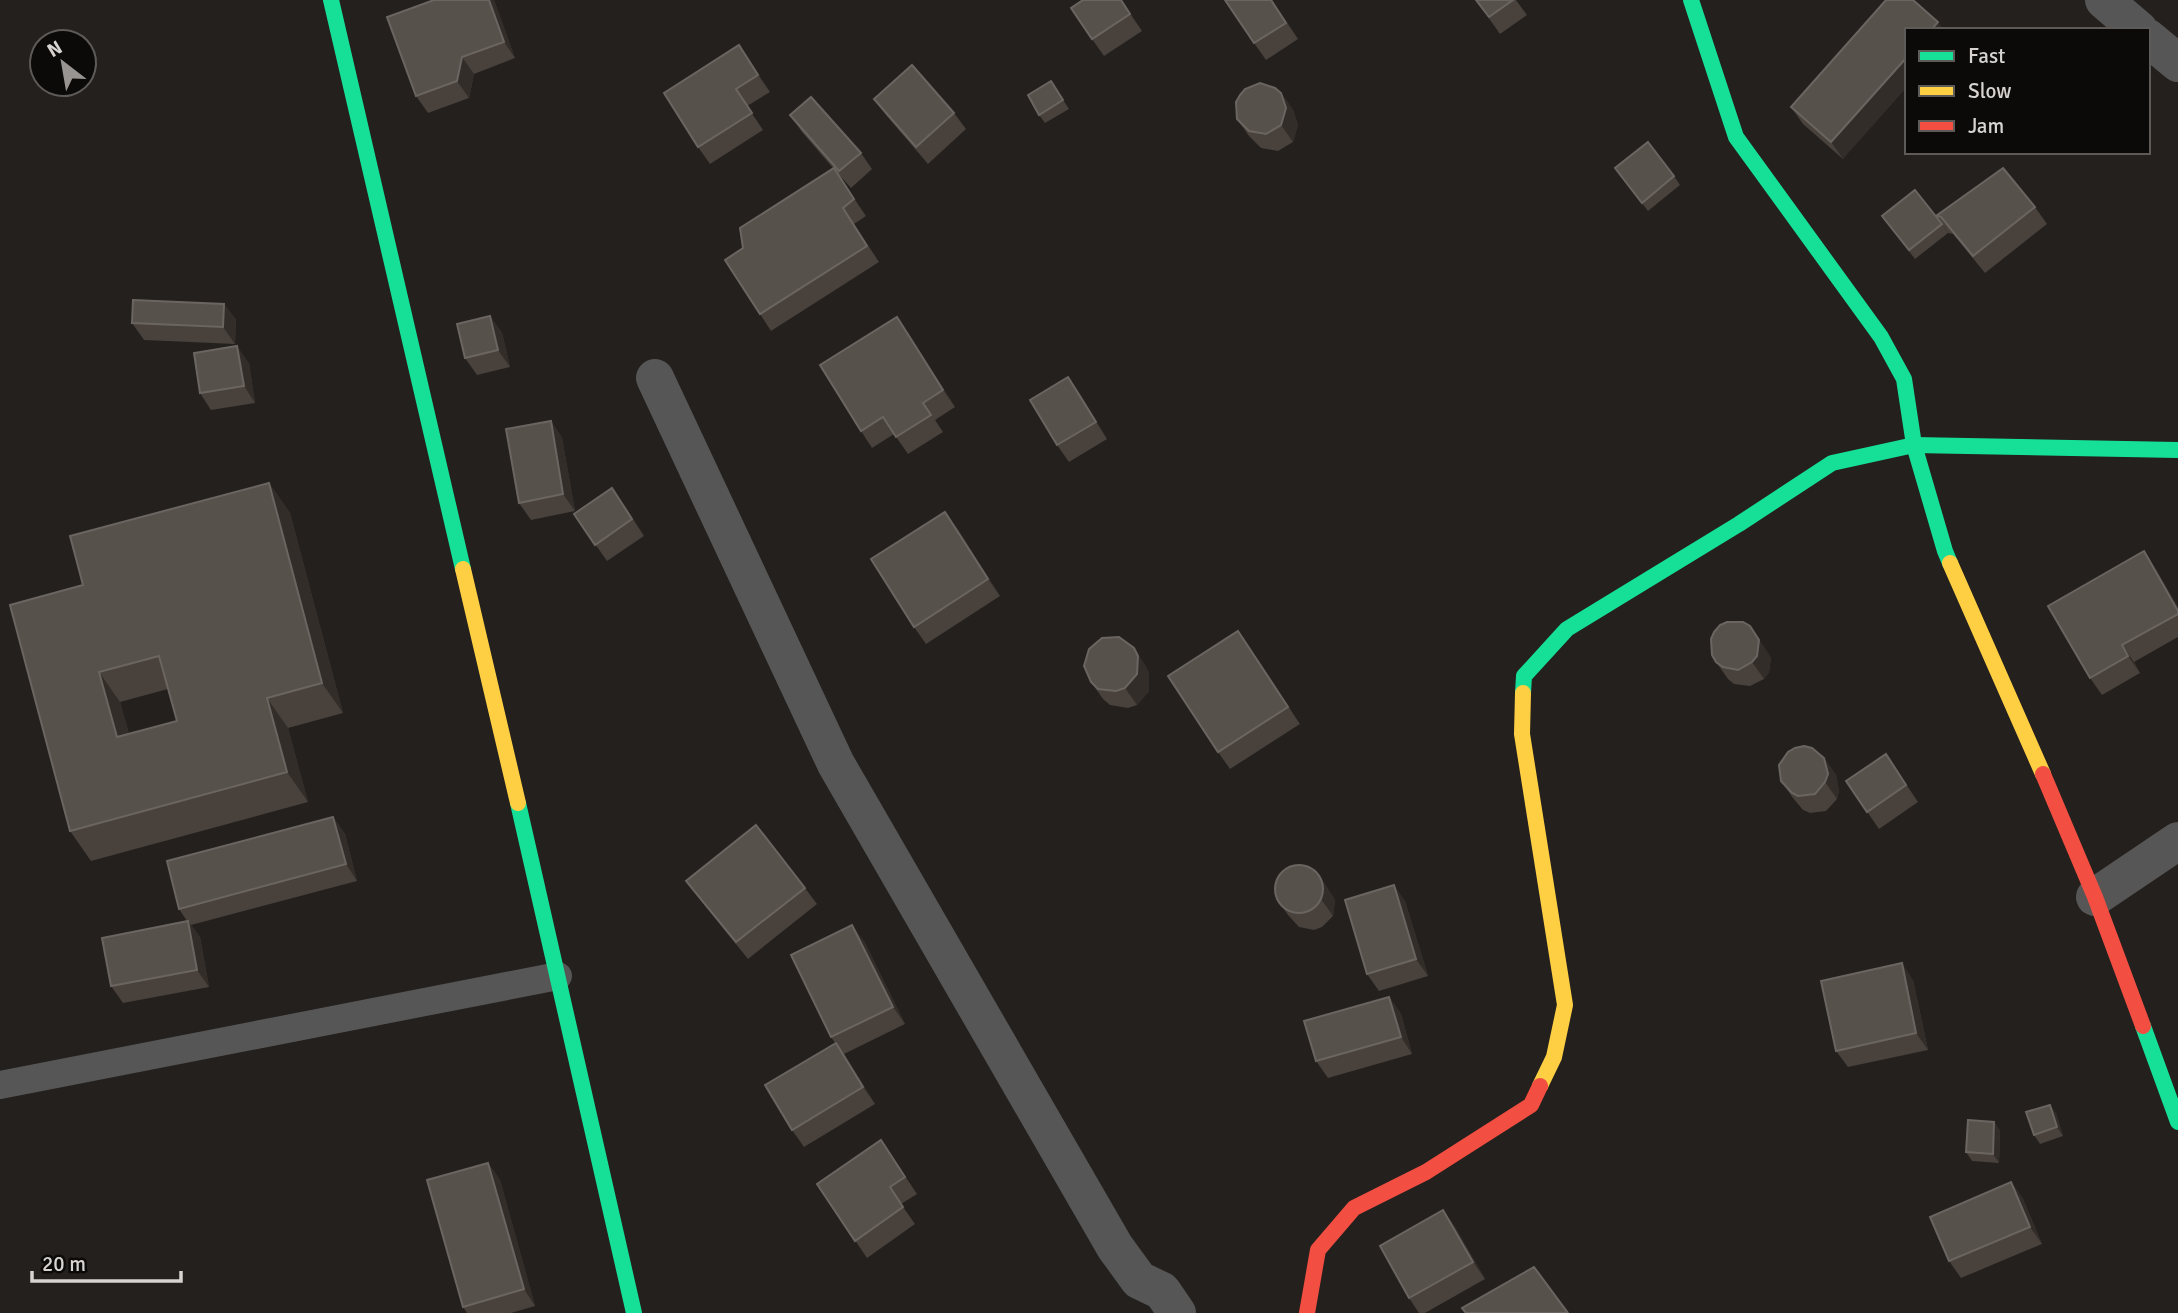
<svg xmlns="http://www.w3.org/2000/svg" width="2178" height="1313" font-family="Signika,sans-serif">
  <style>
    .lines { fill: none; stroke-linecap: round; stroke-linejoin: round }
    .lane { stroke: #575656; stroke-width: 28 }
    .street { stroke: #575656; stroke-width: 38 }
    .fast { stroke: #16e098; stroke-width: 16 }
    .slow { stroke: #ffcf43; stroke-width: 16 }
    .jam { stroke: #f24e42; stroke-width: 16 }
    .wall { fill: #48413c; fill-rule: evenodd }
    .shaded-wall { fill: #332d29 }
    .building { fill: #57514c; stroke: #6b6561; stroke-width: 2; fill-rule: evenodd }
  </style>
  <rect width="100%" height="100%" fill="#23201d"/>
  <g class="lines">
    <path class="lane" d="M 0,1085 L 558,976"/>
    <g class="street">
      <path d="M 2104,0 L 2139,30"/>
      <path d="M 2148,38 L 2178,63"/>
      <path d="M 655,378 L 836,764 L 1115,1247 L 1139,1280 L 1162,1291 L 1177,1313"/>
      <path d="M 2095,897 L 2178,841"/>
    </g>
    <g class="fast">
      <path d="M 331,0 L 463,569"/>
      <path d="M 1691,0 L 1736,137 L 1881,337 L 1904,379 L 1914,445 L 1945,551 L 1950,563"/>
      <path d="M 1523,693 L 1524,676 L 1567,629 L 1739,524 L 1832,463 L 1914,445 L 2178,450"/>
      <path d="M 518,803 L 634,1313"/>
      <path d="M 2143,1026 L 2178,1122"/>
    </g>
    <g class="slow">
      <path d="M 1950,563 L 2043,774"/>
      <path d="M 463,569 L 518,803"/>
      <path d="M 1523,693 L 1522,734 L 1565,1005 L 1554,1057 L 1540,1086"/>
    </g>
    <g class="jam">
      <path d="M 2043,774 L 2095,897 L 2143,1026"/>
      <path d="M 1307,1313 L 1318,1250 L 1354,1208 L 1426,1172 L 1531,1105 L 1540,1086"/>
    </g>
  </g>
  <g class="wall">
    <path d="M 494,0 L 515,58 L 474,74 L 469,98 L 428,113 L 416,96 Z"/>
    <path d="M 1083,0 L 1121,0 L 1142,31 L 1104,56 L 1092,39 Z"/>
    <path d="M 1272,0 L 1298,39 L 1266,60 L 1254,43 Z"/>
    <path d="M 1476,0 L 1516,0 L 1527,15 L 1500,34 Z"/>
    <path d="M 1886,0 L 1843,159 L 1803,124 L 1791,107 Z"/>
    <path d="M 739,45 L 770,92 L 747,106 L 763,130 L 710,164 L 698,147 Z"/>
    <path d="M 1051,81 L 1069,109 L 1045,123 L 1039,115 Z"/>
    <path d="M 1281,93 L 1293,110 L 1298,125 L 1293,142 L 1278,151 L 1261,148 L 1249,136 L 1237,119 Z"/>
    <path d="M 874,99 L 954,113 L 966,129 L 928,164 L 886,115 Z"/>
    <path d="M 790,115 L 861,153 L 872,169 L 851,188 L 834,169 L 866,216 L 854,224 L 879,262 L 771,331 L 760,314 L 743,248 L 833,168 L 802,132 Z"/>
    <path d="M 2021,152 L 2046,152 L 2023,155 Z"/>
    <path d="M 1615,168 L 1674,176 L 1680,185 L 1648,211 Z"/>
    <path d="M 2035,207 L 2047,224 L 1985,273 L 1953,234 L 1948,233 L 1936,216 Z"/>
    <path d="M 1882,216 L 1942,224 L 1948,233 L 1915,259 Z"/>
    <path d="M 224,304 L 236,320 L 235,344 L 144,340 L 132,323 Z"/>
    <path d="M 490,316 L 502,333 L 510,367 L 477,375 L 465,358 Z"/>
    <path d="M 909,334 L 955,407 L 935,420 L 943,432 L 908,454 L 894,434 L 872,448 L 861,431 Z"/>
    <path d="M 249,363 L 255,403 L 211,410 L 200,393 Z"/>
    <path d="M 1068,377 L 1080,394 L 1107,439 L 1069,462 L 1057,445 Z"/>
    <path d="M 551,421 L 562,438 L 575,511 L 531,520 L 519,503 Z"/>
    <path d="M 269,483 L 290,513 L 343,713 L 288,728 L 308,802 L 91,861 L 70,831 L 83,585 ZM 168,689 L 177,721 L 129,734 L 120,702 Z"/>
    <path d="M 624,505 L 644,536 L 607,561 L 574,514 Z"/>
    <path d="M 957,528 L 1000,596 L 926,644 L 914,627 Z"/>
    <path d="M 2144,551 L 2155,568 L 2178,607 L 2178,637 L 2134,662 L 2140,673 L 2102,695 L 2090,678 Z"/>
    <path d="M 1238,631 L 1300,724 L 1230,769 L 1218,752 Z"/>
    <path d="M 1771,657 L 1769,672 L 1764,679 L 1750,686 L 1734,684 L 1728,679 L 1716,662 Z"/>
    <path d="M 1145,665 L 1149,673 L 1149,691 L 1137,705 L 1128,708 L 1110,705 L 1103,699 L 1091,682 Z"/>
    <path d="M 1886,754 L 1918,802 L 1879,829 L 1846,781 Z"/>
    <path d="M 1824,758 L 1836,775 L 1839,791 L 1837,799 L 1826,811 L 1810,813 L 1803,810 L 1793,798 L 1781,781 Z"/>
    <path d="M 333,817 L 345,834 L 357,881 L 191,925 L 200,937 L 209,987 L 123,1003 L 111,986 L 187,921 L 179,909 Z"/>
    <path d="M 1315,869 L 1335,900 L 1333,916 L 1322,927 L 1314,930 L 1299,927 L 1288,915 L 1276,898 Z"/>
    <path d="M 686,881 L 805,888 L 817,904 L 748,959 L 698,897 Z"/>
    <path d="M 1405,901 L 1428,976 L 1379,991 L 1367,974 Z"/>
    <path d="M 864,941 L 905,1024 L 844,1054 L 875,1104 L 804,1147 L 792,1130 L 835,1043 L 831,1037 Z"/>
    <path d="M 1913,980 L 1928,1050 L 1848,1067 L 1836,1051 Z"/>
    <path d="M 1389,997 L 1401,1014 L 1412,1054 L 1328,1078 L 1316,1061 Z"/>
    <path d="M 2056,1113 L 2063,1136 L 2040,1144 L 2034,1135 Z"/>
    <path d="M 1994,1122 L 2000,1131 L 1999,1163 L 1972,1161 L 1966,1152 Z"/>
    <path d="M 881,1140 L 917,1194 L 901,1204 L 915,1224 L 867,1258 L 817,1184 Z"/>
    <path d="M 488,1163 L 500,1180 L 535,1306 L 511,1313 L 467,1313 L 463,1307 Z"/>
    <path d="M 2011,1182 L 2023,1199 L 2042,1244 L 1961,1278 L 1949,1261 Z"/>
    <path d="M 1443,1210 L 1455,1227 L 1485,1279 L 1425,1313 L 1419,1313 L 1409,1298 Z"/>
  </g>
  <g class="shaded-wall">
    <path d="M 489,0 L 494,0 L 515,58 L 504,42 Z"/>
    <path d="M 1938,22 L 1944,30 L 1931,30 Z"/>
    <path d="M 739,45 L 751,62 L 770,92 L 758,75 Z"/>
    <path d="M 462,57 L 474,74 L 469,98 L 457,81 Z"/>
    <path d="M 1907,57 L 1907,87 L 1843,159 L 1831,142 Z"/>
    <path d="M 1281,93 L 1293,110 L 1298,125 L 1293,142 L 1281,125 Z"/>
    <path d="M 224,304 L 236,320 L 235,344 L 223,327 Z"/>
    <path d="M 490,316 L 502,333 L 510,367 L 498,350 Z"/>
    <path d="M 897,317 L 909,334 L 955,407 L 943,390 Z"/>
    <path d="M 237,346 L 249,363 L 255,403 L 244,386 Z"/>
    <path d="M 1068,377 L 1080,394 L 1107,439 L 1096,422 Z"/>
    <path d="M 551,421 L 562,438 L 575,511 L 563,494 Z"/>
    <path d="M 269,483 L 290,513 L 343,713 L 322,683 Z"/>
    <path d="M 945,512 L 957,528 L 1000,596 L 988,579 Z"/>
    <path d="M 2144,551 L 2155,568 L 2178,607 L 2178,611 Z"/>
    <path d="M 1750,626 L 1771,657 L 1769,672 L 1764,679 L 1752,662 Z"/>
    <path d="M 2122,645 L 2134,662 L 2140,673 L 2128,656 Z"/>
    <path d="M 1134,648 L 1145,665 L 1149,673 L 1149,691 L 1137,705 L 1125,688 Z"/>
    <path d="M 99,672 L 120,702 L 138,767 L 117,737 Z"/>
    <path d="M 267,698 L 288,728 L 308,802 L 287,772 Z"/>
    <path d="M 1824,758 L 1836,775 L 1839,791 L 1837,799 L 1825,782 Z"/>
    <path d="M 333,817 L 345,834 L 357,881 L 346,864 Z"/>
    <path d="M 1315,869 L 1335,900 L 1333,916 L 1321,899 Z"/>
    <path d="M 1394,885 L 1405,901 L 1428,976 L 1416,959 Z"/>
    <path d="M 188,921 L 200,937 L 209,987 L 197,970 Z"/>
    <path d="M 852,925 L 864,941 L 905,1024 L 893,1007 Z"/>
    <path d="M 1902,963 L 1913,980 L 1928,1050 L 1916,1033 Z"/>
    <path d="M 1389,997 L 1401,1014 L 1412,1054 L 1401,1037 Z"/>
    <path d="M 836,1043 L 848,1060 L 875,1104 L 863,1087 Z"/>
    <path d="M 2050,1105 L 2056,1113 L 2063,1136 L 2057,1127 Z"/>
    <path d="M 1994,1122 L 2000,1131 L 1999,1163 L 1993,1154 Z"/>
    <path d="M 488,1163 L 500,1180 L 535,1306 L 524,1289 Z"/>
    <path d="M 2011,1182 L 2023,1199 L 2042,1244 L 2030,1227 Z"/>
    <path d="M 1443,1210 L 1455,1227 L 1485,1279 L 1473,1262 Z"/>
  </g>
  <g class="building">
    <path d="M 434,0 L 489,0 L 504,42 L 462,57 L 457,81 L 416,96 L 387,17 Z"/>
    <path d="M 1083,0 L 1121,0 L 1130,14 L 1092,39 L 1071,8 Z"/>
    <path d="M 1225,0 L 1271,0 L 1286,23 L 1254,43 Z"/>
    <path d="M 1476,0 L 1513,0 L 1489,17 Z"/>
    <path d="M 1886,0 L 1913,0 L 1938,22 L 1931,30 L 1907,30 L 1907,57 L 1831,142 L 1791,107 Z"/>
    <path d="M 739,45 L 758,75 L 736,89 L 752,113 L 698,147 L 664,93 Z"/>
    <path d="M 912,65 L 954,113 L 916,147 L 874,99 Z"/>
    <path d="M 1051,81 L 1063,100 L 1039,115 L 1028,95 Z"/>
    <path d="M 1260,83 L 1275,88 L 1281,93 L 1286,108 L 1281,125 L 1266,134 L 1249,131 L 1237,119 L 1236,102 L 1240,95 L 1245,89 Z"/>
    <path d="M 811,97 L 861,153 L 839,171 L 790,115 Z"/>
    <path d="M 1648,142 L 1674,176 L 1642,203 L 1615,168 Z"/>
    <path d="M 834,168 L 854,199 L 843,208 L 867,246 L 760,314 L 725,260 L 743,248 L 740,228 Z"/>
    <path d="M 2003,168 L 2035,207 L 1973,256 L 1941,217 L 1936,216 Z"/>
    <path d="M 1915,190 L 1942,224 L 1909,250 L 1882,216 Z"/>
    <path d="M 133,300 L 224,304 L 223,327 L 132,323 Z"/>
    <path d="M 490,316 L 498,350 L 465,358 L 457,324 Z"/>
    <path d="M 897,317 L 943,390 L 923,403 L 931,415 L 896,437 L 883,417 L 861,431 L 820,365 Z"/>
    <path d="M 237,346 L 244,386 L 200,393 L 194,353 Z"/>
    <path d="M 1068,377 L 1096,422 L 1057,445 L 1030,400 Z"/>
    <path d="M 551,421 L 563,494 L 519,503 L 506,429 Z"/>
    <path d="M 269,483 L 322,683 L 267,698 L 287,772 L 70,831 L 10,605 L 83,585 L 70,536 ZM 159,656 L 177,721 L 117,737 L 99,672 Z"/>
    <path d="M 612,488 L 632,519 L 595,545 L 574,514 Z"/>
    <path d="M 945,512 L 988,579 L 914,627 L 871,559 Z"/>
    <path d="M 2144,551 L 2178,611 L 2178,614 L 2122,645 L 2128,656 L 2090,678 L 2048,606 Z"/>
    <path d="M 1727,622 L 1743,622 L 1750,626 L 1759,640 L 1757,656 L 1752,662 L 1738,670 L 1723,667 L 1716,662 L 1712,655 L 1711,639 L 1714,632 L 1720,625 Z"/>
    <path d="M 1238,631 L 1288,707 L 1218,752 L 1168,676 Z"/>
    <path d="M 1119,637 L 1134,648 L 1138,656 L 1137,674 L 1125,688 L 1116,691 L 1098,689 L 1091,682 L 1084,666 L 1089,649 L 1102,638 Z"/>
    <path d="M 1804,746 L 1812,748 L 1824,758 L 1828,774 L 1825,782 L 1815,794 L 1798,796 L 1792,793 L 1781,781 L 1779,765 L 1788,752 L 1795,748 Z"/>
    <path d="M 1886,754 L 1906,785 L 1867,812 L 1846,781 Z"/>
    <path d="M 333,817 L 346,864 L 179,909 L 167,861 Z"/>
    <path d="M 756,825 L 805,888 L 736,942 L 686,881 Z"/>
    <circle cx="1299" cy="889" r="24"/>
    <path d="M 1394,885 L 1416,959 L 1367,974 L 1345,900 Z"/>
    <path d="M 188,921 L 197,970 L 111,986 L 102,938 Z"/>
    <path d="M 852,925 L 893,1007 L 831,1037 L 791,955 Z"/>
    <path d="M 1902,963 L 1916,1033 L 1836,1051 L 1821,981 Z"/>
    <path d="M 1389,997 L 1401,1037 L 1316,1061 L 1304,1021 Z"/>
    <path d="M 836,1043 L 863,1087 L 792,1130 L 765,1085 Z"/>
    <path d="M 2050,1105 L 2057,1127 L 2034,1135 L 2026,1112 Z"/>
    <path d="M 1968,1120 L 1994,1122 L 1993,1154 L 1966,1152 Z"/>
    <path d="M 881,1140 L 905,1177 L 890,1187 L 903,1207 L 855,1241 L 817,1184 Z"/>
    <path d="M 488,1163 L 524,1289 L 463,1307 L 427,1180 Z"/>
    <path d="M 2011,1182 L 2030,1227 L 1949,1261 L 1930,1217 Z"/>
    <path d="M 1443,1210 L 1473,1262 L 1409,1298 L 1380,1246 Z"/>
    <path d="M 1534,1267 L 1568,1313 L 1466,1313 L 1462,1308 Z"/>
  </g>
  <rect x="1905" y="28" width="245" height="126" fill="#0c0a08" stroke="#5d5a58" stroke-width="2"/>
  <rect x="1919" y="51" width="35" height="10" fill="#16e098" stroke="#5d5a58" stroke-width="2"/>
  <text x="1968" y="63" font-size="21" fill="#d7d3d0">Fast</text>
  <rect x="1919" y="86" width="35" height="10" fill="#ffcf43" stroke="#5d5a58" stroke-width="2"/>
  <text x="1968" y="98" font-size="21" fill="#d7d3d0">Slow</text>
  <rect x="1919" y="121" width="35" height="10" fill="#f24e42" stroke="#5d5a58" stroke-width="2"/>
  <text x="1968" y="133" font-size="21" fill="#d7d3d0">Jam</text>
  <g transform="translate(63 63) rotate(329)"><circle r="33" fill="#0c0a08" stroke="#5d5a58" stroke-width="2"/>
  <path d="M0-5L12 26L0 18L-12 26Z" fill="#989491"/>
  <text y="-10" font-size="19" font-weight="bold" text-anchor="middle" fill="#d7d3d0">N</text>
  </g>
  <path d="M32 1271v10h149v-10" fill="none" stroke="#d7d3d0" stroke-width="3.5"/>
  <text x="42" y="1271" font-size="21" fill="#d7d3d0" stroke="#0c0a08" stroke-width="5" paint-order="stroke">20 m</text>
</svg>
